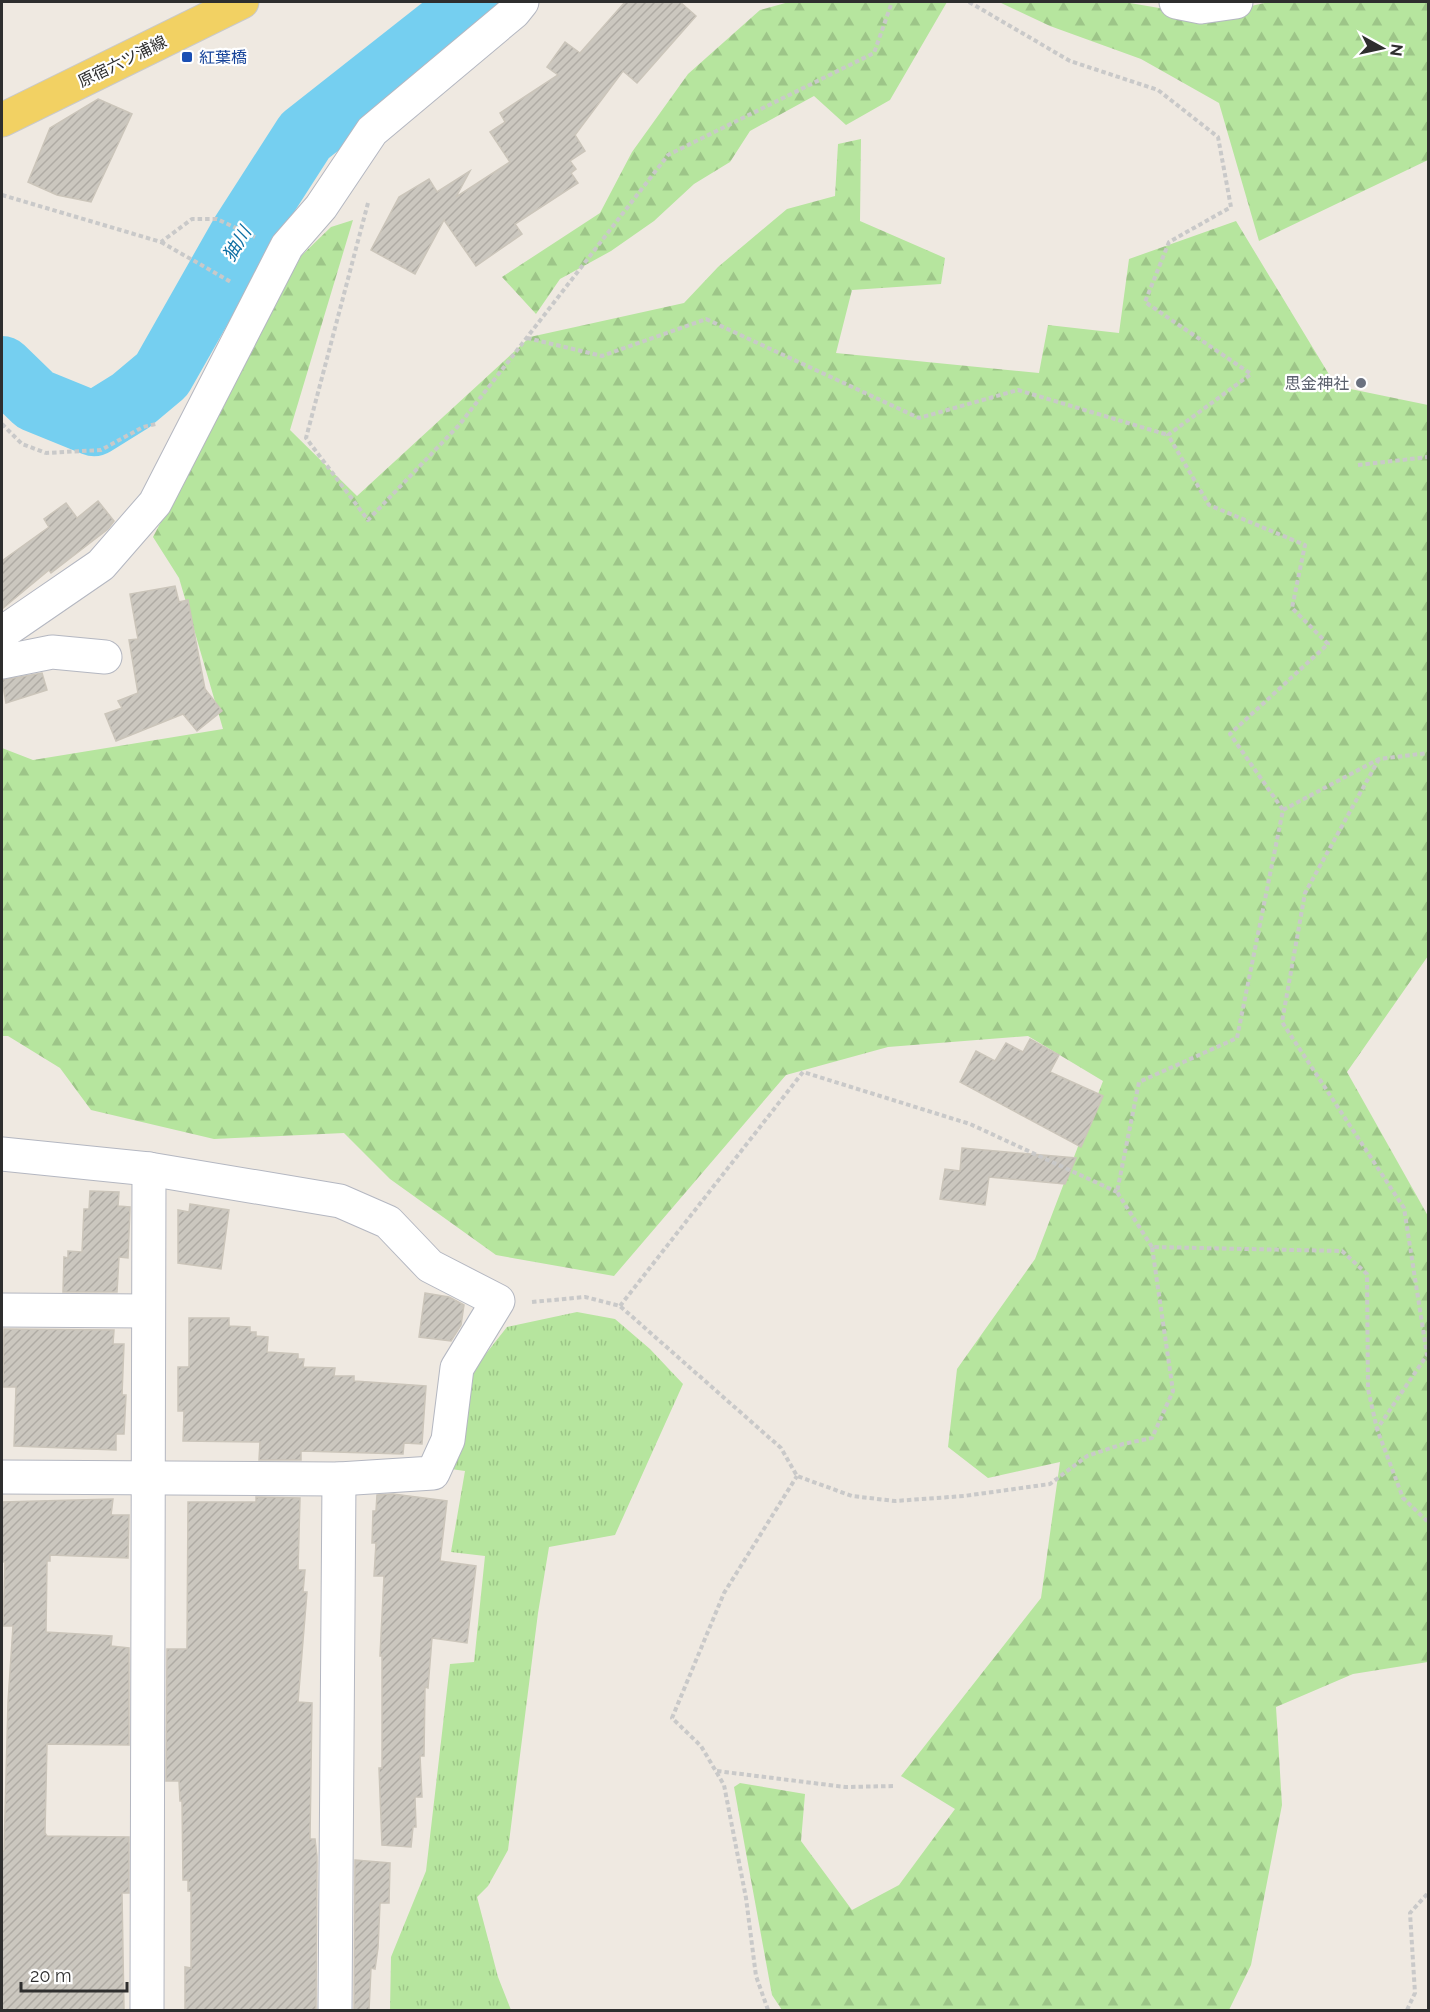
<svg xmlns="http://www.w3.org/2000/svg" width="1430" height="2012" font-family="Raleway,'Noto Sans JP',sans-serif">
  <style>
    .grass { fill: url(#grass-tufts) }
    .forest { fill: url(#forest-firs) }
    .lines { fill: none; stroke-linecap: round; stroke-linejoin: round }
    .river { stroke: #75cff0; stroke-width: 64 }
    .building { fill: url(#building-hatch); stroke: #cbc5ba; stroke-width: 1.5 }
    .minor-casing { stroke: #b4b7c1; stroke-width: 35 }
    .major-casing { stroke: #c9c9c9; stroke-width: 35 }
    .path { stroke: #c9c9c9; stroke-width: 4; stroke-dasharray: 4.5 3; stroke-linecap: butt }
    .minor { stroke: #fff; stroke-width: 33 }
    .major { stroke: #f2d163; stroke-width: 33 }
    .transit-dot { fill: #1a4fb4; stroke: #fff; stroke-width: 2 }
    .worship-dot { fill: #6b7280; stroke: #fff; stroke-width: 2 }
    .labels { text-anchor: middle; stroke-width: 4.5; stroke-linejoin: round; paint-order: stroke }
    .transit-label { font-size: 16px; fill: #164399; stroke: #fff; text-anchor: start }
    .street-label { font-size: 16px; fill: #2e2e2e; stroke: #fff }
    .worship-label { font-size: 16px; fill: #5b616d; stroke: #fff; text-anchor: end }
    .water-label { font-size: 18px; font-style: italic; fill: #0d6fa3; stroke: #fff }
  </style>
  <defs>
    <pattern id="grass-tufts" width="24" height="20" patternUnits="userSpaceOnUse" patternTransform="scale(1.5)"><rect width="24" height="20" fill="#b6e59e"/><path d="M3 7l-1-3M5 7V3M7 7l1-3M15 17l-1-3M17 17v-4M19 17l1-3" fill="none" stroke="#9dc588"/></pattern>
    <pattern id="forest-firs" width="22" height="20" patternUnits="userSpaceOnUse" patternTransform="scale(1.5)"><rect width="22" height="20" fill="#b6e59e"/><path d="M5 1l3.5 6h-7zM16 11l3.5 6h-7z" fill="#9dc588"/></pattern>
    <pattern id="building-hatch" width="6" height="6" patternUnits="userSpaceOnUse" patternTransform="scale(1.5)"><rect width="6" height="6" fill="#cbc7bf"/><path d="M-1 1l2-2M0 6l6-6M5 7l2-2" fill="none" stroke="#afaba4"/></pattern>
  </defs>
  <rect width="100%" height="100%" fill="#efe9e1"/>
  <path class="grass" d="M 577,1312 L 615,1319 L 650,1349 L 683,1384 L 615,1535 L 549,1547 L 538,1613 L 508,1850 L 488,1886 L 477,1897 L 498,1977 L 511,2010 L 390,2010 L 391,1957 L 426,1871 L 450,1664 L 474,1662 L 485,1556 L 451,1552 L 465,1471 L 451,1469 L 462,1384 L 507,1327 Z"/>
  <g class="forest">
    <path d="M 789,2 L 947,2 L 890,100 L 846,125 L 814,96 L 750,131 L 730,162 L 694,184 L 654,221 L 611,251 L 560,279 L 536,314 L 502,277 L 600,213 L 632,152 L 688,74 L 760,10 Z"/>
    <path d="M 999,2 L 1124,2 L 1206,16 L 1269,2 L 1428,2 L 1428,160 L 1259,241 L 1219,103 L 1141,59 L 1050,26 Z"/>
    <path d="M 861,139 L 860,221 L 945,258 L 941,284 L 852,290 L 836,353 L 1039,373 L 1048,325 L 1119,333 L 1129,259 L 1236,221 L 1336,386 L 1428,405 L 1428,956 L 1347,1072 L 1428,1216 L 1428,1662 L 1353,1674 L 1276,1707 L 1282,1805 L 1251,1965 L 1229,2010 L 782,2010 L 772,1995 L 734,1787 L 740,1783 L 805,1794 L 801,1841 L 852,1910 L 899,1885 L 955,1809 L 901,1776 L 1041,1598 L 1060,1462 L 988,1478 L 948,1447 L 957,1369 L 1035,1259 L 1103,1081 L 1028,1036 L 888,1047 L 786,1075 L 614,1276 L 496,1255 L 390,1179 L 344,1133 L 214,1139 L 91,1110 L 60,1068 L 8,1036 L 2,1036 L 2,748 L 33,760 L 223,729 L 179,578 L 153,537 L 301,256 L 331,227 L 353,220 L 290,430 L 357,496 L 530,337 L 684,303 L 718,267 L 787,209 L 835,196 L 838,144 Z"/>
  </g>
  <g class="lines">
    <path class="river" d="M 2,368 L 35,400 L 94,424 L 131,401 L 162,375 L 242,234 L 305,136 L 475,2"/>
  </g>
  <g class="building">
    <path d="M 625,2 L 680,2 L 696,16 L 637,83 L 623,71 L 575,135 L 585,151 L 570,161 L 576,169 L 571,173 L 578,183 L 515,224 L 522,234 L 476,266 L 444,220 L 415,274 L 371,250 L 399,197 L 429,179 L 437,192 L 470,171 L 456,197 L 510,162 L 490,132 L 505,122 L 500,113 L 558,75 L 547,67 L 565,42 L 580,53 Z"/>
    <path d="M 98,99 L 132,114 L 91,202 L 57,195 L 28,182 L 50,128 Z"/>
    <path d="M 98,501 L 114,521 L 108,529 L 51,573 L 49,570 L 2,609 L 2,561 L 49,527 L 44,519 L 66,503 L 77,518 Z"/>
    <path d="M 175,586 L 179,602 L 188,600 L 205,689 L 222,711 L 197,731 L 183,714 L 116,741 L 105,714 L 122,708 L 118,701 L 138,693 L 129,640 L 138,639 L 130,594 Z"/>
    <path d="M 42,673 L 47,690 L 6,703 L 2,680 Z"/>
    <path d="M 1030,1039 L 1059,1055 L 1050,1072 L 1103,1096 L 1081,1147 L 960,1082 L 976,1051 L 995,1061 L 1006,1043 L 1023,1052 Z"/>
    <path d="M 962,1148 L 1076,1158 L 1065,1184 L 989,1177 L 985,1205 L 940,1199 L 945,1169 L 960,1171 Z"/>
    <path d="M 90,1191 L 119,1192 L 118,1206 L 130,1207 L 128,1258 L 119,1257 L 117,1292 L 63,1292 L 64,1257 L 68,1258 L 68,1251 L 82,1252 L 84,1209 L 89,1209 Z"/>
    <path d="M 190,1204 L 229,1210 L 221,1269 L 178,1263 L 178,1210 L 189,1212 Z"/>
    <path d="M 425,1293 L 449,1297 L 464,1305 L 461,1325 L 451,1341 L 419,1337 Z"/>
    <path d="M 189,1318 L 229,1318 L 229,1326 L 250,1327 L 250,1332 L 256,1332 L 256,1336 L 268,1337 L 267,1352 L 298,1354 L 298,1359 L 304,1359 L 303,1367 L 335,1368 L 334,1376 L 354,1376 L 354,1381 L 426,1386 L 422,1444 L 404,1443 L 403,1454 L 301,1451 L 301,1460 L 259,1460 L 260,1442 L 183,1441 L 184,1411 L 178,1411 L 178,1367 L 189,1367 Z"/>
    <path d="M 4,1329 L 114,1330 L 113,1344 L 124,1344 L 122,1395 L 126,1395 L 124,1434 L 116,1434 L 116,1450 L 14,1446 L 16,1387 L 3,1387 Z"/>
    <path d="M 393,1494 L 447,1501 L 440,1561 L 476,1566 L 467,1643 L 432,1638 L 428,1688 L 425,1687 L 424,1756 L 420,1756 L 422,1797 L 415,1797 L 416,1827 L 413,1827 L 411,1847 L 382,1845 L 379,1768 L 382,1768 L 382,1656 L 380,1656 L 384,1576 L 374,1576 L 376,1543 L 372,1543 L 373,1511 L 376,1511 L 377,1495 Z"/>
    <path d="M 256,1497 L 300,1498 L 298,1570 L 305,1570 L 303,1592 L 307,1592 L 298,1702 L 312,1703 L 310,1839 L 315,1839 L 317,1857 L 316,2010 L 185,2010 L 185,1967 L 191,1968 L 191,1891 L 188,1891 L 188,1880 L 183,1880 L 182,1801 L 180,1801 L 179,1781 L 166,1781 L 167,1649 L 187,1649 L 188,1502 L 256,1502 Z"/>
    <path d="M 113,1499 L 111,1515 L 129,1515 L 128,1558 L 50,1555 L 50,1561 L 47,1561 L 46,1632 L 112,1636 L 111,1646 L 129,1648 L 129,1745 L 47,1744 L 45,1833 L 47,1836 L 129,1837 L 129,1893 L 122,1893 L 124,2010 L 2,2010 L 2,1851 L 4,1851 L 8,1702 L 13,1626 L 3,1626 L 5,1562 L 2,1562 L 2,1502 Z"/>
    <path d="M 355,1860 L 390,1863 L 389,1903 L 380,1903 L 378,1948 L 375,1969 L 371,1968 L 369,2010 L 354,2010 Z"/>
  </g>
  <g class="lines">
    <g class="minor-casing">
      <g id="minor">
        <path d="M 1176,2 L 1201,7 L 1236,2"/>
        <path d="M 2,633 L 101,565 L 155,503 L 287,246 L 321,207 L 372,131 L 514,12 L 522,2"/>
        <path d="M 2,662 L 52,652 L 105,657"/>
        <path d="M 2,1154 L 149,1169 L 340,1201 L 388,1222 L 430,1266 L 498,1301 L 457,1368 L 448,1440 L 433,1473 L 339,1479 L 2,1477"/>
        <path d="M 2,1310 L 148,1311"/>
        <path d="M 147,2010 L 149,1169"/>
        <path d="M 335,2010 L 339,1479"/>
      </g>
    </g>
    <g class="major-casing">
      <path id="major" d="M 2,120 L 242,2"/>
    </g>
    <g class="path">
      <path d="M 969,2 L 1070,61 L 1158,90 L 1218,137 L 1231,207 L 1169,242 L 1145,302 L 1251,374 L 1168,435 L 1209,505 L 1305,545 L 1292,608 L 1328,644 L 1230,734 L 1283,810"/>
      <path d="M 2,195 L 161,242 L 192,219 L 217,219 L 255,237"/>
      <path d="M 368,203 L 306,438 L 368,520 L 460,424 L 668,155 L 874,53 L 892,2"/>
      <path d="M 161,242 L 231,282"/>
      <path d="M 527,338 L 602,356 L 706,319 L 919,418 L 1018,390 L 1168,435"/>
      <path d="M 2,424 L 22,444 L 46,453 L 101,450 L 143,427 L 156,424"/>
      <path d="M 1358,465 L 1428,457"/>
      <path d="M 1379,759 L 1305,893 L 1282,1022 L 1404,1208 L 1427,1355 L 1377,1429 L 1403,1498 L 1428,1522"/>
      <path d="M 1152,1247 L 1117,1192 L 1139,1082 L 1237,1038 L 1283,810 L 1379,759 L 1428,753"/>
      <path d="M 532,1302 L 585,1297 L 620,1306 L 781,1448 L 797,1476 L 852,1496 L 895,1501 L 964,1496 L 1050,1484 L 1087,1456 L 1123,1444 L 1152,1438 L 1173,1391 L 1152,1247 L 1342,1251 L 1367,1274 L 1368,1389 L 1377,1429"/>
      <path d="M 620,1306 L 803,1072 L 970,1124 L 1117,1192"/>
      <path d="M 717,1771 L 845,1787 L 896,1786"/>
      <path d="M 768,2010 L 756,1976 L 746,1898 L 724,1785 L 701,1746 L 672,1718 L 724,1593 L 797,1476"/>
      <path d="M 1407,2010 L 1415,1993 L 1410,1913 L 1428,1893"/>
    </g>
    <use href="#minor" class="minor"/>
    <use href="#major" class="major"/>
  </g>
  <rect class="transit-dot" x="181" y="51" width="12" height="12" rx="3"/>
  <circle class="worship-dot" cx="1361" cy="383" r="6"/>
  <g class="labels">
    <g class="transit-label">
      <text x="199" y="63">紅葉橋</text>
    </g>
    <g class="street-label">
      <text transform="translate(122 61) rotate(-26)" y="6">原宿六ツ浦線</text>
    </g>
    <g class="worship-label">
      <text x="1349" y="389">思金神社</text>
    </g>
    <g class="water-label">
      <text transform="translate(237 244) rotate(-59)" y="6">㹨川</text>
    </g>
  </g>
  <rect width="1430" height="2012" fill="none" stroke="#2e2e2e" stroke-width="6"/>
  <g transform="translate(1382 48) rotate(98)" stroke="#ffffff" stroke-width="4.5" paint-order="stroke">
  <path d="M0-4.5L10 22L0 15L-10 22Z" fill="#2e2e2e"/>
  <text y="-9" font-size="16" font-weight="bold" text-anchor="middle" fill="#2e2e2e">N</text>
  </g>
  <path d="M21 1982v9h106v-9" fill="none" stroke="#2e2e2e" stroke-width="3"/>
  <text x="30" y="1982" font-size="18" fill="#2e2e2e" stroke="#ffffff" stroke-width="4.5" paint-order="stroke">20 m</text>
</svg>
